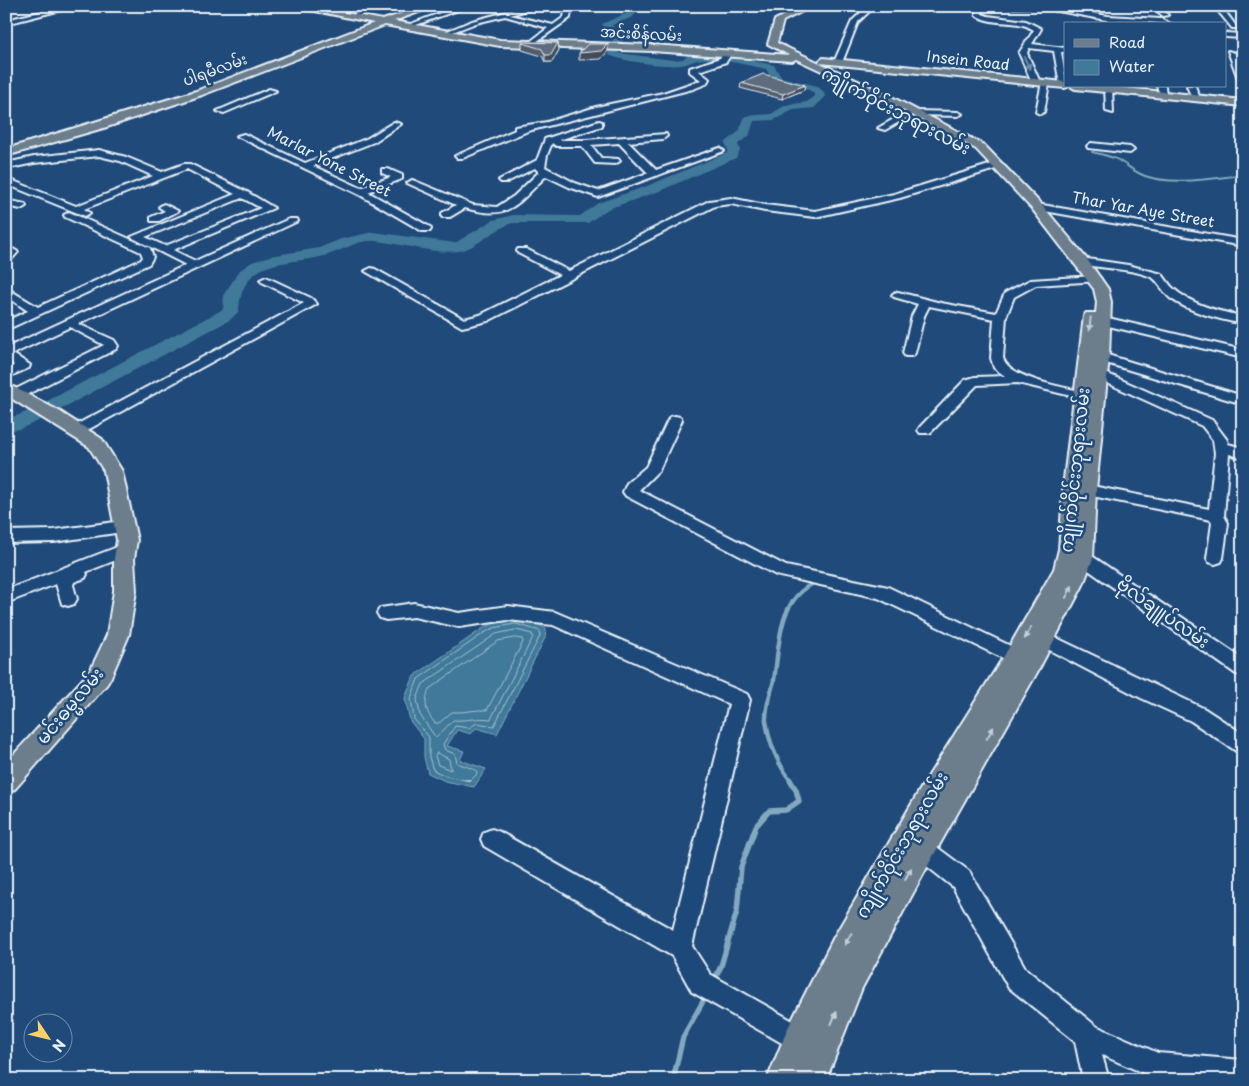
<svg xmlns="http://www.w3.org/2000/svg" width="1249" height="1086" font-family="'Playpen Sans','Noto Sans Myanmar',sans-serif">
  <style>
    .water { fill: #407999; stroke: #83a9bf }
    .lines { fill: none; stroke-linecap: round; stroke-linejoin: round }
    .shore-far1 { stroke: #a5c1d2; stroke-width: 1 }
    .shore { stroke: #a5c1d2; stroke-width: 2 }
    .stream-far2 { stroke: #83a9bf; stroke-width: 2 }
    .stream-far1 { stroke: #83a9bf; stroke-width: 4.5 }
    .stream { stroke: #83a9bf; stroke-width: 5.5 }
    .river { fill: #407999; fill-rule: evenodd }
    .minor-casing { stroke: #e8f1f8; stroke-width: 4 }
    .major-casing { stroke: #e8f1f8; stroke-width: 4 }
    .minor { fill: #1f4a7a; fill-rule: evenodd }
    .major { fill: #6c7d8b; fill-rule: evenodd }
    .wall { fill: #515d6c; stroke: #e8f1f8 }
    .shaded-wall { fill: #424c58; stroke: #e8f1f8 }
    .building { fill: #5e6c7e; stroke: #e8f1f8 }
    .oneway { fill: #6f8dac }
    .oneway2 { fill: #c3ced7 }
    .labels { text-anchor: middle; stroke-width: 5; stroke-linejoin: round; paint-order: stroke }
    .far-street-label { font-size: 15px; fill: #e8f1f8; stroke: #1f4a7a }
    .street-label { font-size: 18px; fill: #e8f1f8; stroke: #1f4a7a }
  </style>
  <rect width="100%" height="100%" fill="#1f4a7a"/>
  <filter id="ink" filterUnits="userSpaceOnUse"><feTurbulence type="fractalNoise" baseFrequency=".02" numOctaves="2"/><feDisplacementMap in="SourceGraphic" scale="10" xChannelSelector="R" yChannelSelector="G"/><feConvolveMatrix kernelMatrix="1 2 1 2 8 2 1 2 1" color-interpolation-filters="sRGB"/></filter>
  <g filter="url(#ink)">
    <path class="water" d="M 516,619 L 535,623 L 546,628 L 545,638 L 497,734 L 476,728 L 471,734 L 457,730 L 447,746 L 464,751 L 460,760 L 486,769 L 474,787 L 445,781 L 428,773 L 424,757 L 424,739 L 410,721 L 405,698 L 414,676 L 482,629 L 492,624 Z"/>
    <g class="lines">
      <g class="shore-far1">
        <path d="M 516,624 L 540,631 L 540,636 L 494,726 L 477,723 L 469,728 L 455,726 L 443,744 L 445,750 L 455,754 L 457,763 L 476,770 L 477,774 L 470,781 L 446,776 L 433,770 L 429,757 L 429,737 L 414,719 L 411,698 L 418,679 L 484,633 L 494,628 Z"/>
        <path d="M 516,630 L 532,634 L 533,637 L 491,719 C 477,717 467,721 453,720 L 436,738 L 420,715 L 417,699 L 423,684 L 496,634 Z"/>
        <path d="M 515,638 L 522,639 L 523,642 L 487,710 C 475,709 465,713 452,712 L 439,723 L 435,723 C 425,711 424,704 429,689 L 498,641 Z"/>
        <path d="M 437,753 L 449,759 L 451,770 L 438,765 L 435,756 Z"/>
      </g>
      <path class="shore" d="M 466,780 L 471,780"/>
      <path class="stream-far2" d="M 1092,152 C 1100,154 1111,156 1118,160 C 1127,165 1134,172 1145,176 C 1175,186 1212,178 1243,175"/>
      <path class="stream-far1" d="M 791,781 C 778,764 769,744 766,721 C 765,707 771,693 774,680 C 780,643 777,600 816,582"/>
      <g class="stream">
        <path d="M 714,981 L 721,966 L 737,911 L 741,867 L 756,826 L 769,811 L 786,810 L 799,801 L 796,790 L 790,780"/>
        <path d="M 673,1080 L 683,1037 L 706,996"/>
      </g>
      <path class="river" d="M 632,6 L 641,6 L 633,17 L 612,25 L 623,40 L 618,53 L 673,60 L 683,59 L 689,54 L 709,53 L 774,65 L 781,77 L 817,86 L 824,92 L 825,97 L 814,108 L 793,110 L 774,120 L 754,121 L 749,136 L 738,144 L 740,150 L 736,158 L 657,192 L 608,209 L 588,223 L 513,223 C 495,228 475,249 459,251 C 434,255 401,243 375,241 C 358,239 341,252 324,256 C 285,266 242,256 239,311 L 230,320 L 36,422 L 20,429 L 6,431 L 6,419 L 22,414 L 218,312 L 223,309 L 224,294 L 240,270 L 252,262 L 270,256 L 319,248 L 341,239 L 373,232 L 455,243 L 493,220 L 513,215 L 580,216 L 598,203 L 647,186 L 727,153 L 728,150 L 725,143 L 739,131 L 745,116 L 771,114 L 786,105 L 807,102 L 814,96 L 814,93 L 809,90 L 773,81 L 766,69 L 762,68 C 745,65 726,60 709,59 C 695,58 691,64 680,65 C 668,67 616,61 608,54 L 613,40 L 602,24 L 627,13 Z"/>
      <g class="minor-casing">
        <g id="minor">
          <path d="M 65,6 L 77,6 L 6,24 L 6,20 Z"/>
          <path d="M 319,6 L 328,6 L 320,10 L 317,8 Z"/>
          <path d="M 376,6 L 386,6 L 358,16 L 353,15 Z"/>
          <path d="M 459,6 L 469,6 L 413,26 L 408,25 Z"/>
          <path d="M 529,6 L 540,6 L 510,15 L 553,25 L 564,17 L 565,12 L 557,6 L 565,6 L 571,11 L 570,18 L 533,44 L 531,43 L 531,41 L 548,28 L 505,16 L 476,23 L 450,33 L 445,32 L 472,21 Z"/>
          <path d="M 613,6 L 629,6 L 626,8 Z"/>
          <path d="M 868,6 L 875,6 L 858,22 L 843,60 L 836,62 L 835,60 L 852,21 Z"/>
          <path d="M 975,6 L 981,6 L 982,14 L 988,16 L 1026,21 L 1040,28 L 1041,29 L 1032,44 L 1065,48 L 1065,52 L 1061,52 L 1067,87 L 1060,85 L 1054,51 L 1029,48 L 1027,53 L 1039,80 L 1035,82 L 1031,80 L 1019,53 L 1034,30 C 1017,18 993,27 976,15 Z"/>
          <path d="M 1007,6 L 1051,6 L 1108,16 L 1161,19 L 1171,24 L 1118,20 L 1123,24 L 1114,24 L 1106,20 L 1037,7 L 1010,8 Z"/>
          <path d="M 1152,6 L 1159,6 L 1168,15 L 1163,16 Z"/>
          <path d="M 1214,6 L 1221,6 L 1236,26 L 1236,28 L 1232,28 Z"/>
          <path d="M 1235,6 L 1242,6 L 1243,13 Z"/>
          <path d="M 1225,33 L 1243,34 L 1243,38 L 1225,37 Z"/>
          <path d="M 725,51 L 732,53 L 726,62 L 699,71 L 709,79 L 706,84 L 693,89 L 528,131 L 463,158 L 457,158 L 455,156 L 515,130 L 515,127 L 547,122 L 596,107 L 663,93 L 701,80 L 690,72 L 690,68 L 720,58 Z"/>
          <path d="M 1228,51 L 1235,53 L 1243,72 L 1243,83 L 1239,81 Z"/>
          <path d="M 1042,82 L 1049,84 L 1044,112 L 1040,114 L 1036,112 Z"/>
          <path d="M 1105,86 L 1112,87 L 1113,113 L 1106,111 Z"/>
          <path d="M 1157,86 L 1165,86 L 1166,95 L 1160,95 Z"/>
          <path d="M 1187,86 L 1195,86 L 1199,96 L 1198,98 L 1192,98 Z"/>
          <path d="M 269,89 L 276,91 L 224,113 L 217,111 Z"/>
          <path d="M 915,111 L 958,112 L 962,114 L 958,116 L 918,115 L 915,115 Z"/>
          <path d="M 906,112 L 913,114 L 885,130 L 878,128 Z"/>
          <path d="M 599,121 L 602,122 L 602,126 L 559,140 L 585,140 L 666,134 L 667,136 L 663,139 L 628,142 L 656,170 L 717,149 L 720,148 L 724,151 L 598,197 L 569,187 L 546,176 C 516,205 510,221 465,208 L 450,217 L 442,217 L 442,213 L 456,205 L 407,183 L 412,180 L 415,181 L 473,205 L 497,207 L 514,196 L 539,172 L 535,168 L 507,182 L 501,182 L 499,180 L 537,160 L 545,139 ZM 552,143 L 556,146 L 582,146 L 595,163 L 615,164 L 620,161 L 618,159 L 601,158 L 591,145 L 619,143 L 648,173 L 598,191 L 575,183 L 545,167 L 547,155 Z"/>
          <path d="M 394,122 L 401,124 L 374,142 L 313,166 L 361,188 L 391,177 L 382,173 L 382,169 L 388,169 L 402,175 L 402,179 L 368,192 L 430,227 L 431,229 L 430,231 L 422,231 L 360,195 L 237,136 L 244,134 L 305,163 L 368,138 Z"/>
          <path d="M 1091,143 L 1130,147 L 1134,150 L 1130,153 L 1088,148 L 1087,146 Z"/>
          <path d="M 99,150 L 126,157 L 162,172 L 184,164 L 190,164 L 247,192 L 274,208 L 173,250 L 195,261 L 289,219 L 297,219 L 298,221 L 78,324 L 114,340 L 118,346 L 116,349 L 22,397 L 12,397 L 10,394 L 12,391 L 104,345 L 70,327 L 13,354 L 30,365 L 29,368 L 6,378 L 6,369 L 14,365 L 6,359 L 6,348 L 186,265 L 131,237 L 235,194 L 187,169 L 84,209 L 90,213 L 85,216 L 6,184 L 6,178 L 76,206 L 153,176 L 120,161 L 99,156 L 34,163 L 6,169 L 6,163 L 34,157 ZM 242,198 L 261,208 L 165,246 L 145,237 Z"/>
          <path d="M 999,162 L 1004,165 L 1002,167 L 900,198 L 815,217 L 765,211 L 731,204 L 715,206 L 488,321 L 462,327 L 365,271 L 371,268 L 375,269 L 464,319 L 480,315 L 560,275 L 518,253 L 517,251 L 518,249 L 526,249 L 569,271 L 709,201 L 731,198 L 765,205 L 815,211 L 894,194 Z"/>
          <path d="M 6,200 L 25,204 L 26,206 L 21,209 L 6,206 Z"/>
          <path d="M 164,204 L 178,211 L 159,221 L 151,221 L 151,217 L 165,211 L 159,207 Z"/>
          <path d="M 1037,204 L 1243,240 L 1243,246 L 1033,209 L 1032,207 Z"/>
          <path d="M 69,212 L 150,248 L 153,257 L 149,264 L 6,330 L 6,321 L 28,311 L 6,296 L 6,288 L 38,307 L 141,260 L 143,257 L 141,252 L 65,217 L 64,215 Z"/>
          <path d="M 6,245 L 18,252 L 10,261 L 6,262 Z"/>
          <path d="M 1081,258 L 1128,265 L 1162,274 C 1166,279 1169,285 1174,289 C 1192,305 1220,312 1243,316 L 1243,324 C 1219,319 1191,313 1170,298 C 1164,293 1159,282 1153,278 C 1134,268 1099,269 1077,263 L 1075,261 Z"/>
          <path d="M 1095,276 L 1099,277 L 1101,279 L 1099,281 L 1036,285 L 1014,297 L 1006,317 L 1003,358 C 1010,381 1079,390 1101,395 L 1103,398 L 1101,401 L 1096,402 L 1018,383 L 977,385 L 930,433 L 920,433 L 918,430 L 920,427 L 965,380 L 975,377 L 1005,376 L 994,368 L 991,358 L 994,319 L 929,306 L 924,316 L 915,353 L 913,356 L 905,356 L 903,353 L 912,316 L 918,304 L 894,297 L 892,295 L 894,293 L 898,292 L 941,303 L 996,313 L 1005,293 L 1030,280 Z"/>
          <path d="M 266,277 L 311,298 L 317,304 L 82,433 L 72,433 L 70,430 L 72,427 L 304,303 L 262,282 L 260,280 Z"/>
          <path d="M 1104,317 L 1243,350 L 1243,358 L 1100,324 L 1098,321 Z"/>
          <path d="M 1101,353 L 1243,396 L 1243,404 L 1096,360 L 1095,357 L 1096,354 Z"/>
          <path d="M 1099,370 L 1212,420 L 1227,440 L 1228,444 L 1243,448 L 1243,458 L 1229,454 L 1224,516 L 1228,523 L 1223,558 L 1221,562 L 1215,564 L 1209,562 L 1207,558 L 1212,523 L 1211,520 L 1082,494 L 1079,490 L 1082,486 L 1087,485 L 1209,509 L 1215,453 L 1213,440 L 1202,426 L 1094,377 L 1092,374 Z"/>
          <path d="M 675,416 L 680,417 L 682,420 L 659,470 L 639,490 L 786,566 L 888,587 L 1021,651 L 1024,656 L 1021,661 L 1015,663 L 1009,661 L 878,598 L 776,575 L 626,496 L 623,492 L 627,483 L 646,467 L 668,420 L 670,417 Z"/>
          <path d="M 123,521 L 129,523 L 131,527 L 129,531 L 54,542 L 6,543 L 6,531 L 54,530 Z"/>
          <path d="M 125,544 L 131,546 L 133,550 L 131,554 L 86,572 L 87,574 L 85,578 L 74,582 L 73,585 L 77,599 L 74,604 L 68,606 L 62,604 L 56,584 L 6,603 L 6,590 Z"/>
          <path d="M 1083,552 L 1089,554 L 1243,659 L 1243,676 L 1236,674 L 1077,562 L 1075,558 L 1077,554 Z"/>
          <path d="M 414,603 L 459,613 L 508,606 L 555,612 L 747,694 L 750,700 L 692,946 L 710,974 L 814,1033 L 818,1042 L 814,1051 L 805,1055 L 796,1051 L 692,992 L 672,956 L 484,846 L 481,839 L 484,832 L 492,829 L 500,832 L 673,930 L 729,704 L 553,625 L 508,620 L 459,627 L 414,617 L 386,620 L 380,618 L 377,613 L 380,608 Z"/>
          <path d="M 1044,632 L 1205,709 L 1243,734 L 1243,754 L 1236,751 L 1191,721 L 1141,698 L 1038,644 L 1035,639 L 1038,634 Z"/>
          <path d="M 922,839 L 930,842 L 969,871 L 1026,969 L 1096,1026 L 1158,1053 L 1243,1060 L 1243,1080 L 1157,1079 L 1102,1055 L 1109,1080 L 1083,1080 L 1075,1041 L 1008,987 L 953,887 L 914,856 L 911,849 L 914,842 Z"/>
        </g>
      </g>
      <g class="major-casing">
        <g id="major">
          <path d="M 291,6 L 309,6 L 383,20 L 423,6 L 435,6 L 394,21 L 500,40 L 652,45 L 789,55 L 768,44 L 775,20 L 802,6 L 813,6 L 783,21 L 777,43 L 886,94 L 984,145 L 1041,204 L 1086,258 L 1108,289 L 1111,302 L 1109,357 L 1096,490 L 1093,558 L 1083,585 L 1039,669 L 932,858 L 862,988 L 826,1080 L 767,1080 L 788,1028 L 834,937 L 921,788 L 1004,656 L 1054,569 L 1059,549 L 1064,479 L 1084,316 L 1086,313 L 1096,313 L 1097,302 L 1094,289 L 1033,210 L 976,149 L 880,98 L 796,59 L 792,61 L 652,51 L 500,46 L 385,25 L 202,95 L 107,127 L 6,156 L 6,149 L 196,91 L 374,23 Z"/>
          <path d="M 823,58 L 1065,82 L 1065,86 L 1069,86 L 1065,88 L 820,63 L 819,61 Z"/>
          <path d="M 1070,86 L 1106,86 L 1243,100 L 1243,106 L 1075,89 Z"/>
          <path d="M 6,383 L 59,411 L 102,439 L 122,471 L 137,540 L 134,559 L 136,591 L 129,635 L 111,677 L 107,684 L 15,789 L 6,792 L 6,763 L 90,671 L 107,635 L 114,591 L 114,559 L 117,540 L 104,471 L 89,447 L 6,395 Z"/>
        </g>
      </g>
      <use href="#minor" class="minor"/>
      <use href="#major" class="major"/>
    </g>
    <g class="wall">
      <path d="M 522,43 L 558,43 L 559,50 L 552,62 L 545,62 L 542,56 L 522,50 Z"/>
      <path d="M 741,83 L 805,85 L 804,90 L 782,99 L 740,88 Z"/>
    </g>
    <g class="shaded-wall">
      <path d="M 558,43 L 559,50 L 552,62 L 545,62 L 545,55 Z"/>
      <path d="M 608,44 L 608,51 L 601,59 L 579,60 L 579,53 Z"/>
      <path d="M 805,85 L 804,90 L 782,99 L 783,94 Z"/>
    </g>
    <g class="building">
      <path d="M 522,42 L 558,43 L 551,55 L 545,55 L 542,49 L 522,43 Z"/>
      <path d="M 588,44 L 608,44 L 601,51 L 579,53 Z"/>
      <path d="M 763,74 L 805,85 L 783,94 L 741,83 Z"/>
    </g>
    <defs><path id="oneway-solid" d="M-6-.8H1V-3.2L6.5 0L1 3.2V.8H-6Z" transform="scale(1.25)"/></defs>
    <use class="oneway" href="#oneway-solid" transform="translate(1027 63) rotate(65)"/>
    <g class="oneway2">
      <use href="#oneway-solid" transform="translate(1090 324) rotate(96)"/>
      <use href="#oneway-solid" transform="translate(1069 592) rotate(-62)"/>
      <use href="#oneway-solid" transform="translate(1028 633) rotate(119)"/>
      <use href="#oneway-solid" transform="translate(990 733) rotate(-60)"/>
      <use href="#oneway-solid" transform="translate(908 874) rotate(-61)"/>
      <use href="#oneway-solid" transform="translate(848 939) rotate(120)"/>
      <use href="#oneway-solid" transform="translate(834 1018) rotate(-67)"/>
    </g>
  </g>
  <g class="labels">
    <g class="far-street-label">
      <text transform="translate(641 34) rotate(3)" y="5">အင်းစိန်လမ်း</text>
      <text transform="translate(968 61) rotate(6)" y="5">Insein Road</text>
      <text transform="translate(215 70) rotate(-20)" y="5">ပါရမီလမ်း</text>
      <text transform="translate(329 162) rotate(27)" y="5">Marlar Yone Street</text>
      <text transform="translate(1143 210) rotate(10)" y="5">Thar Yar Aye Street</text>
    </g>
    <g class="street-label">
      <text transform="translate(896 111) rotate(28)" y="6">ကျိုက်ဝိုင်းဘုရားလမ်း</text>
      <text transform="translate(1075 470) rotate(-84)" y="6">ကျိုက်ဝိုင်းဘုရားလမ်း</text>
      <text transform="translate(1163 613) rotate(35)" y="6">ဗိုလ်ချူပ်လမ်း</text>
      <text transform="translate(70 706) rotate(-50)" y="6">မင်းဓမ္မလမ်း</text>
      <text transform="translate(902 845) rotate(-60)" y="6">ကျိုက်ဝိုင်းဘုရားလမ်း</text>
    </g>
  </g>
  <rect width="1249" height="1086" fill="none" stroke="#1f4a7a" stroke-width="25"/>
  <rect x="12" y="12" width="1224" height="1061" fill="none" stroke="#e8f1f8" stroke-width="2" filter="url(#ink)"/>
  <rect x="1064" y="22" width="162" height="65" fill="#1f4a7a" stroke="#6f8dac"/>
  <rect x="1074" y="39" width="25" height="8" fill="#6c7d8b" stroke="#6f8dac"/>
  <text x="1109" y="48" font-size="15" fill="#e8f1f8">Road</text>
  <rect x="1074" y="60" width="25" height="15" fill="#407999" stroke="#6f8dac"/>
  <text x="1109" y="72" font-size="15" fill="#e8f1f8">Water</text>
  <g transform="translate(48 1038) rotate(125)"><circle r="24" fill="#1f4a7a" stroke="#6f8dac"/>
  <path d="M0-4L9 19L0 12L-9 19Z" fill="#ffd166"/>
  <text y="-8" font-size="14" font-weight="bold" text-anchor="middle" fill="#e8f1f8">N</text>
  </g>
</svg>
